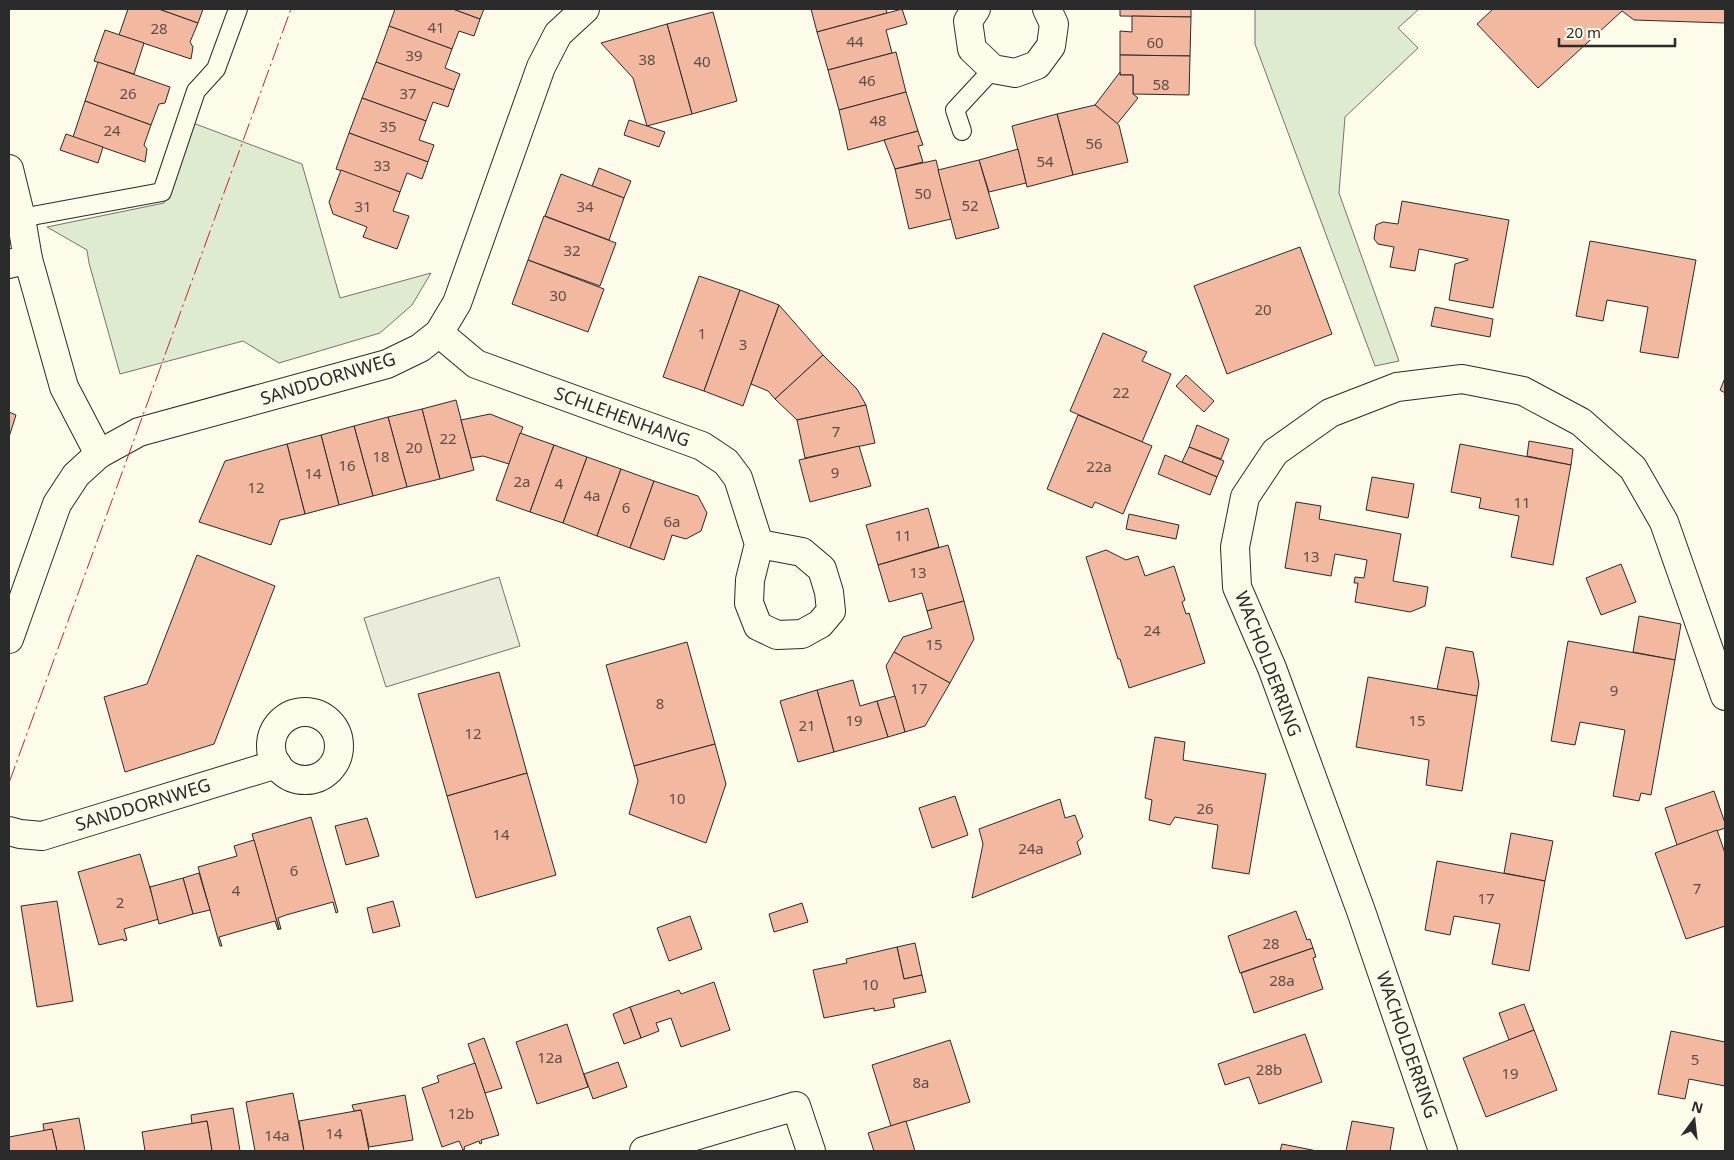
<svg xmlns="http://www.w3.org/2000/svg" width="1734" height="1160" font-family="'Noto Sans',sans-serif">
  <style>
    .green { fill: #deebd1; stroke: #74746e }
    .parking { fill: #eceadb; stroke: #74746e }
    .building { fill: #f2b8a0; stroke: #2b2b2b }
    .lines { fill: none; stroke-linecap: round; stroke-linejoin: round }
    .lane-casing { stroke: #2b2b2b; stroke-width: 20 }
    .street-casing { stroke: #2b2b2b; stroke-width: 30 }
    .lane { stroke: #fdfbea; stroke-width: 18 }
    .street { stroke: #fdfbea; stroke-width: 28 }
    .power { stroke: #c62828; stroke-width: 1; stroke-dasharray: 18 4 2.5 4; stroke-linecap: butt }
    .labels { text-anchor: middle; stroke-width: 4; stroke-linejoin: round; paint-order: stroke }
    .number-label { font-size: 15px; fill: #5d4e48 }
    .street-label { font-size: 18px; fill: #2b2b2b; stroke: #fdfbea }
  </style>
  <rect width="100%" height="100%" fill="#fdfbea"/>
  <g class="green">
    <path d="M 1255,9 L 1419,9 L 1398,28 L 1418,48 L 1345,117 L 1339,193 L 1399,361 L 1375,366 L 1255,44 Z"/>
    <path d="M 193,123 L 302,164 L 340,298 L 431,273 L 412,305 L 380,333 L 279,363 L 243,341 L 120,374 L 89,263 L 87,250 L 47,227 L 164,203 Z"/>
  </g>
  <path class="parking" d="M 499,577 L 520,646 L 386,687 L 364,618 Z"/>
  <g class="building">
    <path d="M 128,9 L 159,9 L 198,23 L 190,42 L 193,47 L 191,59 L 119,35 Z"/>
    <path d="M 159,9 L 203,9 L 198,23 Z"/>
    <path d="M 395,9 L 453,9 L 480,19 L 474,36 L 459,31 L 452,49 L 389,26 Z"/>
    <path d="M 453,9 L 484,9 L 480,19 Z"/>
    <path d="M 811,9 L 886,9 L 887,13 L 817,32 Z"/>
    <path d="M 902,9 L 907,24 L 886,30 L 892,53 L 828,70 L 817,32 Z"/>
    <path d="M 1120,9 L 1191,9 L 1191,17 L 1120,16 Z"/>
    <path d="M 1493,9 L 1725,9 L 1725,23 L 1634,20 L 1622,11 L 1538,88 L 1477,24 Z"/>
    <path d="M 713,12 L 737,101 L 692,114 L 667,24 Z"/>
    <path d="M 1132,16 L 1191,17 L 1190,56 L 1120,55 L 1120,31 L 1132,32 Z"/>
    <path d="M 667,24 L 692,114 L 647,126 L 633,78 L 601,43 Z"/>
    <path d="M 389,26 L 452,49 L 445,68 L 460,74 L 454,90 L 376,62 Z"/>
    <path d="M 105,30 L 144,43 L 134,74 L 94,61 Z"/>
    <path d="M 896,52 L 906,92 L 839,110 L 828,70 Z"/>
    <path d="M 1120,55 L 1190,56 L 1189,95 L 1133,94 L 1133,75 L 1120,75 Z"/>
    <path d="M 98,62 L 170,87 L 165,103 L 159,104 L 151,125 L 85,101 Z"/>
    <path d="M 376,62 L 454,90 L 448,107 L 433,102 L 426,121 L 362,98 Z"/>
    <path d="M 1120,72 L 1120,75 L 1133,75 L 1133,94 L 1138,98 L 1117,124 L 1095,105 Z"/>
    <path d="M 906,92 L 918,131 L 848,150 L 839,110 Z"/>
    <path d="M 362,98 L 426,121 L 419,140 L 434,145 L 428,162 L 349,133 Z"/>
    <path d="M 85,101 L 151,125 L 144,145 L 147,149 L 145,162 L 73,137 Z"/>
    <path d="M 1095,105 L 1119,125 L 1128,162 L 1073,175 L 1057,114 Z"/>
    <path d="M 1057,114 L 1073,175 L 1027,187 L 1012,126 Z"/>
    <path d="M 629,120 L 665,132 L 659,147 L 624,135 Z"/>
    <path d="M 918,131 L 923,145 L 918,146 L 923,162 L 895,169 L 884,140 Z"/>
    <path d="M 349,133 L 428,162 L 422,179 L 407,173 L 400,192 L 336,169 Z"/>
    <path d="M 66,134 L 103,147 L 98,163 L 60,150 Z"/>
    <path d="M 1018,149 L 1026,183 L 989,192 L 979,160 Z"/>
    <path d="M 936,160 L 951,219 L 909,229 L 895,169 Z"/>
    <path d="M 979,160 L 999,228 L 956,239 L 938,170 Z"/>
    <path d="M 599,168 L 631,181 L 624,198 L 592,186 Z"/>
    <path d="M 341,170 L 400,192 L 393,211 L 409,216 L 397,249 L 363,237 L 367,227 L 333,214 L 329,202 Z"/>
    <path d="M 561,174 L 624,198 L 609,240 L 545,216 Z"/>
    <path d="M 1402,201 L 1509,220 L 1493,308 L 1449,300 L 1455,264 L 1468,260 L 1468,259 L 1419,249 L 1415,271 L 1390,267 L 1394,247 L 1378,244 L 1374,239 L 1376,225 L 1383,222 L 1398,224 Z"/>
    <path d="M 544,216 L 616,243 L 600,286 L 528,260 Z"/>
    <path d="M 1590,241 L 1696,260 L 1678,358 L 1640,352 L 1648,307 L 1607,300 L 1603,321 L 1576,316 Z"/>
    <path d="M 1300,247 L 1332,334 L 1227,374 L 1194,286 Z"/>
    <path d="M 528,260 L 604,289 L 588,332 L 512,304 Z"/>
    <path d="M 699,276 L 740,290 L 704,391 L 663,377 Z"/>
    <path d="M 740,290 L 779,305 L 743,406 L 704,391 Z"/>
    <path d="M 779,305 L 823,355 L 775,399 L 768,391 L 751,384 Z"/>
    <path d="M 1435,307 L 1493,319 L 1490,337 L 1431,326 Z"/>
    <path d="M 1103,333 L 1147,352 L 1142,361 L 1171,374 L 1142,442 L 1070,411 Z"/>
    <path d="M 823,355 L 857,389 L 866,405 L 797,420 L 775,399 Z"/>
    <path d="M 1186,375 L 1214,401 L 1204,412 L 1176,386 Z"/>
    <path d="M 1725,378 L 1725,393 L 1720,390 Z"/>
    <path d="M 456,400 L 474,470 L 440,479 L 422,409 Z"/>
    <path d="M 866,405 L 875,443 L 805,458 L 797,420 Z"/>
    <path d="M 422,409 L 440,479 L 407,487 L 388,417 Z"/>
    <path d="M 9,412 L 16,415 L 9,437 Z"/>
    <path d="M 490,414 L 523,427 L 509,464 L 483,456 L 471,458 L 461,420 Z"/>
    <path d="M 1078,415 L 1152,446 L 1123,514 L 1095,502 L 1092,508 L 1047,489 Z"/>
    <path d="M 388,417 L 407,487 L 373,496 L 354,426 Z"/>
    <path d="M 1197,425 L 1229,439 L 1221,459 L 1189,447 Z"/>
    <path d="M 354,426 L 373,496 L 339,505 L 321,435 Z"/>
    <path d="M 520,433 L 554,445 L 530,512 L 496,500 Z"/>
    <path d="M 321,435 L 339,505 L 305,514 L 287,444 Z"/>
    <path d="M 1529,441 L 1573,449 L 1571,465 L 1527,456 Z"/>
    <path d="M 287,444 L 305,514 L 280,520 L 271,545 L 199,522 L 225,461 Z"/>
    <path d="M 1460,444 L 1571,465 L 1553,565 L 1511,557 L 1519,516 L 1479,508 L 1481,498 L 1451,492 Z"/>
    <path d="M 554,445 L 587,457 L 563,523 L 530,512 Z"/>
    <path d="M 859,446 L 871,486 L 810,502 L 799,460 Z"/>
    <path d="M 1189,447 L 1224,461 L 1217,477 L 1182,462 Z"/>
    <path d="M 1165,455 L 1217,477 L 1210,495 L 1158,474 Z"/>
    <path d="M 587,457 L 621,469 L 597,536 L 563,523 Z"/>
    <path d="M 621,469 L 654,481 L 630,548 L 597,536 Z"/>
    <path d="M 1372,477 L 1414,484 L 1408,518 L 1366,510 Z"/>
    <path d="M 654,481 L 698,496 L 707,513 L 701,531 L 686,539 L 672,535 L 664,560 L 630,548 Z"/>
    <path d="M 1296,502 L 1321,506 L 1319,519 L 1401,534 L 1393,581 L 1428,587 L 1425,606 L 1410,612 L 1355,602 L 1358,583 L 1354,583 L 1355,577 L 1364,578 L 1367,560 L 1335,554 L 1331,576 L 1285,568 Z"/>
    <path d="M 928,508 L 939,547 L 878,565 L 866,525 Z"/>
    <path d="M 1129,514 L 1179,525 L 1176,539 L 1126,529 Z"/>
    <path d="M 948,545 L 964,601 L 927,611 L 922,593 L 889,602 L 878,565 Z"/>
    <path d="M 1106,550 L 1126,560 L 1138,556 L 1145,576 L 1174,566 L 1185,600 L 1182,602 L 1186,614 L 1189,613 L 1205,663 L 1129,688 L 1120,659 L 1118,659 L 1086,557 Z"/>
    <path d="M 197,555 L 275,586 L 214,744 L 125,772 L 104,697 L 147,684 Z"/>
    <path d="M 1621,564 L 1636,602 L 1601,615 L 1586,578 Z"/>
    <path d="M 964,601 L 974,639 L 950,683 L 894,652 L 903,637 L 932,628 L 927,611 Z"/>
    <path d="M 1639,616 L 1681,624 L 1675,660 L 1633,652 Z"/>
    <path d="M 1568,641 L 1675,660 L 1651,795 L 1641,793 L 1639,801 L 1613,796 L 1625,730 L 1580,722 L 1575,745 L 1551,741 Z"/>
    <path d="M 687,642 L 715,744 L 634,766 L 606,665 Z"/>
    <path d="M 1446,647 L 1473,652 L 1479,684 L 1477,696 L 1437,689 Z"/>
    <path d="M 894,652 L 950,683 L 925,726 L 905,732 L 886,666 Z"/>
    <path d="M 499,672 L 527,773 L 447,796 L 418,694 Z"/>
    <path d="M 1368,677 L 1477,696 L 1462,791 L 1426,785 L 1429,760 L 1356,747 Z"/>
    <path d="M 853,680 L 860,706 L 877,701 L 888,737 L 834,752 L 817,690 Z"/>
    <path d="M 817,690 L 834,752 L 798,762 L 780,701 Z"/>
    <path d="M 895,696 L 905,732 L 888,737 L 877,701 Z"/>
    <path d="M 1155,737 L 1185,742 L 1183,760 L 1266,774 L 1249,874 L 1212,868 L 1218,825 L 1175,817 L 1170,825 L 1149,820 L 1152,800 L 1145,798 Z"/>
    <path d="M 715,744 L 726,784 L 706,843 L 629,814 L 638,781 L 634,766 Z"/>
    <path d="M 527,773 L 556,875 L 476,898 L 447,796 Z"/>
    <path d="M 1714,791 L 1725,823 L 1725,828 L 1677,845 L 1665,808 Z"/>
    <path d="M 955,796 L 968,835 L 932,848 L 919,808 Z"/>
    <path d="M 1060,799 L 1065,818 L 1075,815 L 1083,837 L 1077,842 L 1081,854 L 972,898 L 983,844 L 979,829 Z"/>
    <path d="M 311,817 L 338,912 L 336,913 L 333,902 L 286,915 L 278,918 L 281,929 L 279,929 L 252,834 Z"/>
    <path d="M 367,818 L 379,856 L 346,865 L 335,826 Z"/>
    <path d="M 1717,830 L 1725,853 L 1725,926 L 1686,939 L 1655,853 Z"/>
    <path d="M 1511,833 L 1553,841 L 1545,881 L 1504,873 Z"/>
    <path d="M 254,840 L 279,929 L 278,930 L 275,921 L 219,937 L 222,946 L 220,946 L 198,867 L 237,856 L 234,846 Z"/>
    <path d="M 140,854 L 159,919 L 124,929 L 127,940 L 124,941 L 123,939 L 99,945 L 78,872 Z"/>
    <path d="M 1437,861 L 1545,881 L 1529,971 L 1492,964 L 1500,924 L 1454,916 L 1450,935 L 1425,930 Z"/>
    <path d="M 199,873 L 210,910 L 193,914 L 183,878 Z"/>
    <path d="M 183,878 L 193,914 L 159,924 L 150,887 Z"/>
    <path d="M 57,901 L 73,1001 L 37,1007 L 21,906 Z"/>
    <path d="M 393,901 L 400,926 L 373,933 L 367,908 Z"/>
    <path d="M 802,903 L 808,922 L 774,932 L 769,914 Z"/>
    <path d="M 1296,911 L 1307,940 L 1310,939 L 1313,948 L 1240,973 L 1228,936 Z"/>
    <path d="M 690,916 L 702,949 L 669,961 L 657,928 Z"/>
    <path d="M 915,943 L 922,975 L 904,979 L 897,947 Z"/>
    <path d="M 897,947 L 904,979 L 922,975 L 926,992 L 893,999 L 895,1007 L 874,1011 L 874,1008 L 824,1018 L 813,970 L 847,963 L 846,959 Z"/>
    <path d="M 1313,948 L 1316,957 L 1313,958 L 1323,989 L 1254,1013 L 1241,973 Z"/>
    <path d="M 714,982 L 730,1030 L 681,1047 L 671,1018 L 656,1023 L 659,1031 L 641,1038 L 630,1007 L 679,990 L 681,994 Z"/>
    <path d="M 1524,1004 L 1534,1030 L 1509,1040 L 1499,1013 Z"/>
    <path d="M 630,1007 L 641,1038 L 624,1044 L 613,1014 Z"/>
    <path d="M 567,1024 L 588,1087 L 537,1104 L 516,1042 Z"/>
    <path d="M 1534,1030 L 1557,1090 L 1486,1117 L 1463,1058 Z"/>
    <path d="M 1671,1031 L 1725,1042 L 1725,1086 L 1689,1079 L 1685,1099 L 1658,1094 Z"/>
    <path d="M 1305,1034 L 1322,1082 L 1259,1104 L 1249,1077 L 1225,1085 L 1218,1064 Z"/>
    <path d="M 484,1038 L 502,1088 L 485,1093 L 468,1044 Z"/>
    <path d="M 950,1040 L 970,1102 L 891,1126 L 872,1065 Z"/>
    <path d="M 618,1062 L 627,1087 L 593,1099 L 584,1074 Z"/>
    <path d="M 475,1063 L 499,1135 L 481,1140 L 482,1143 L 480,1144 L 479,1141 L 464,1147 L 465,1149 L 463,1150 L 459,1141 L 442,1147 L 422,1088 L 439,1082 L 437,1076 Z"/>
    <path d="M 293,1093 L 304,1151 L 255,1151 L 246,1102 Z"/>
    <path d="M 405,1095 L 413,1140 L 369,1147 L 361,1110 L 354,1111 L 352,1105 Z"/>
    <path d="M 233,1108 L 240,1151 L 212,1151 L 207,1121 L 192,1124 L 191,1115 Z"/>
    <path d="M 361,1110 L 369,1151 L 304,1151 L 299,1121 Z"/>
    <path d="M 79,1118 L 85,1151 L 57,1151 L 52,1129 L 44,1131 L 43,1124 Z"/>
    <path d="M 207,1121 L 212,1151 L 145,1151 L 142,1132 Z"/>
    <path d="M 906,1121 L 915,1151 L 874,1151 L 868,1133 Z"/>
    <path d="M 1352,1121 L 1394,1128 L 1390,1151 L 1346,1151 Z"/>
    <path d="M 52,1129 L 57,1151 L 9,1151 L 9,1137 Z"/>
    <path d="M 1282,1144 L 1317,1151 L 1280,1151 Z"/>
  </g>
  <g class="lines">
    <g class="lane-casing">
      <g id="lane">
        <path d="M 962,131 L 955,110 L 993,69"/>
        <path d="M 21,218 L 162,192 L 196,91 L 216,69 L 238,9"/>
      </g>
    </g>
    <g class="street-casing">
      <g id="street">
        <path d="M 976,9 L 968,21 L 972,49 L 993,69 L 1015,73 L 1037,65 L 1051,46 L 1054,24 L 1047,9"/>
        <path d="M 9,169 L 21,218 L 28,259"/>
        <path d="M 9,264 L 28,259 L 64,387 L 99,454"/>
        <path d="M 439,333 L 476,364 L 702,446 L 726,462 L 738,478 L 759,544 L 750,580 L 749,603 L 758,626 L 777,635 L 802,634 L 820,624 L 831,611 L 829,592 L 822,569 L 802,552 L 759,544"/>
        <path d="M 9,639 L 57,504 L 76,475 L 99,454 L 139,432 L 387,364 L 420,348 L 439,333 L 457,303 L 541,67 L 558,34 L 585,9"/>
        <circle cx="305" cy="746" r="34"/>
        <path d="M 9,831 L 20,834 L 42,836 L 277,764"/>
        <path d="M 644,1151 L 796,1106 L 811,1151"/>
        <path d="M 1443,1151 L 1361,911 L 1272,668 L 1237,587 L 1235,547 L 1245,497 L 1275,452 L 1330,413 L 1397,387 L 1462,379 L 1523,391 L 1581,422 L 1633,468 L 1664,522 L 1725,696"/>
      </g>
    </g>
    <use href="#lane" class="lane"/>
    <use href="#street" class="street"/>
    <path class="power" d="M 9,783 L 291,9"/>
  </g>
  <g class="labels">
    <g class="number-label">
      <text x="436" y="33">41</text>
      <text x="159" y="34">28</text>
      <text x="855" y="47">44</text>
      <text x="1155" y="48">60</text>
      <text x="414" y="61">39</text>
      <text x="647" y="65">38</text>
      <text x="702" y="67">40</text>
      <text x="867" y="86">46</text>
      <text x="1161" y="90">58</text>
      <text x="128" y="99">26</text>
      <text x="408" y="99">37</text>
      <text x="878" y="126">48</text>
      <text x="388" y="132">35</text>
      <text x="112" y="136">24</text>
      <text x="1094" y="149">56</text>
      <text x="1045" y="167">54</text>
      <text x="382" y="171">33</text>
      <text x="923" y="199">50</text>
      <text x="970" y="211">52</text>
      <text x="363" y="212">31</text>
      <text x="585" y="212">34</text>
      <text x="572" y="256">32</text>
      <text x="558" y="301">30</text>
      <text x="1263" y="315">20</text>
      <text x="702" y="339">1</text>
      <text x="743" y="350">3</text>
      <text x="1121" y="398">22</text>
      <text x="836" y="437">7</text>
      <text x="448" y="444">22</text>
      <text x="414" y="453">20</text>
      <text x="381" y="462">18</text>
      <text x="347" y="471">16</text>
      <text x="1099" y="472">22a</text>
      <text x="835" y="478">9</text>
      <text x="313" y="479">14</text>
      <text x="522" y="487">2a</text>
      <text x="559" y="489">4</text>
      <text x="256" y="493">12</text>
      <text x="592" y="501">4a</text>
      <text x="1522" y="508">11</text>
      <text x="626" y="513">6</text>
      <text x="672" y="527">6a</text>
      <text x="903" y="541">11</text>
      <text x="1311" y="562">13</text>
      <text x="918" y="578">13</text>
      <text x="1152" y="636">24</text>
      <text x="934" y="650">15</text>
      <text x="919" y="694">17</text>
      <text x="1614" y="696">9</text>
      <text x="660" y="709">8</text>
      <text x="854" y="726">19</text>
      <text x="1417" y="726">15</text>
      <text x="807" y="731">21</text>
      <text x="473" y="739">12</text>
      <text x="677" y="804">10</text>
      <text x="1205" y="814">26</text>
      <text x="501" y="840">14</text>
      <text x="1031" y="854">24a</text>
      <text x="294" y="876">6</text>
      <text x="1697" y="894">7</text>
      <text x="236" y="896">4</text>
      <text x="1486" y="904">17</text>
      <text x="120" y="908">2</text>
      <text x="1271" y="949">28</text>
      <text x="1282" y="986">28a</text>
      <text x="870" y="990">10</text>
      <text x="550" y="1063">12a</text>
      <text x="1695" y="1065">5</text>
      <text x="1269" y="1075">28b</text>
      <text x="1510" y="1079">19</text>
      <text x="921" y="1088">8a</text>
      <text x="461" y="1119">12b</text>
      <text x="334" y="1139">14</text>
      <text x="277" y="1141">14a</text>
    </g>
    <g class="street-label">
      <text transform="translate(328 379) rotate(-17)" y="6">SANDDORNWEG</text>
      <text transform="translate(622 417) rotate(20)" y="6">SCHLEHENHANG</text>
      <text transform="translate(1268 664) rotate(69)" y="6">WACHOLDERRING</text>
      <text transform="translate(143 805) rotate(-17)" y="6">SANDDORNWEG</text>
      <text transform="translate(1407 1045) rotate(71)" y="6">WACHOLDERRING</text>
    </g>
  </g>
  <rect width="1734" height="1160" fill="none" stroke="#2b2b2b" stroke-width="20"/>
  <g transform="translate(1694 1120) rotate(15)" stroke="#fdfbea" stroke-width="4" paint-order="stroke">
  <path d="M0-4L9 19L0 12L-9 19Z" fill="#2b2b2b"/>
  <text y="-8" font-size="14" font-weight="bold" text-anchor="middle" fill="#2b2b2b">N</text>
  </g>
  <path d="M1559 38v8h116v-8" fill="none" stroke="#2b2b2b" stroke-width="2.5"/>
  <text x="1566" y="38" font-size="15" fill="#2b2b2b" stroke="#fdfbea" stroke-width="4" paint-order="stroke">20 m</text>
</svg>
